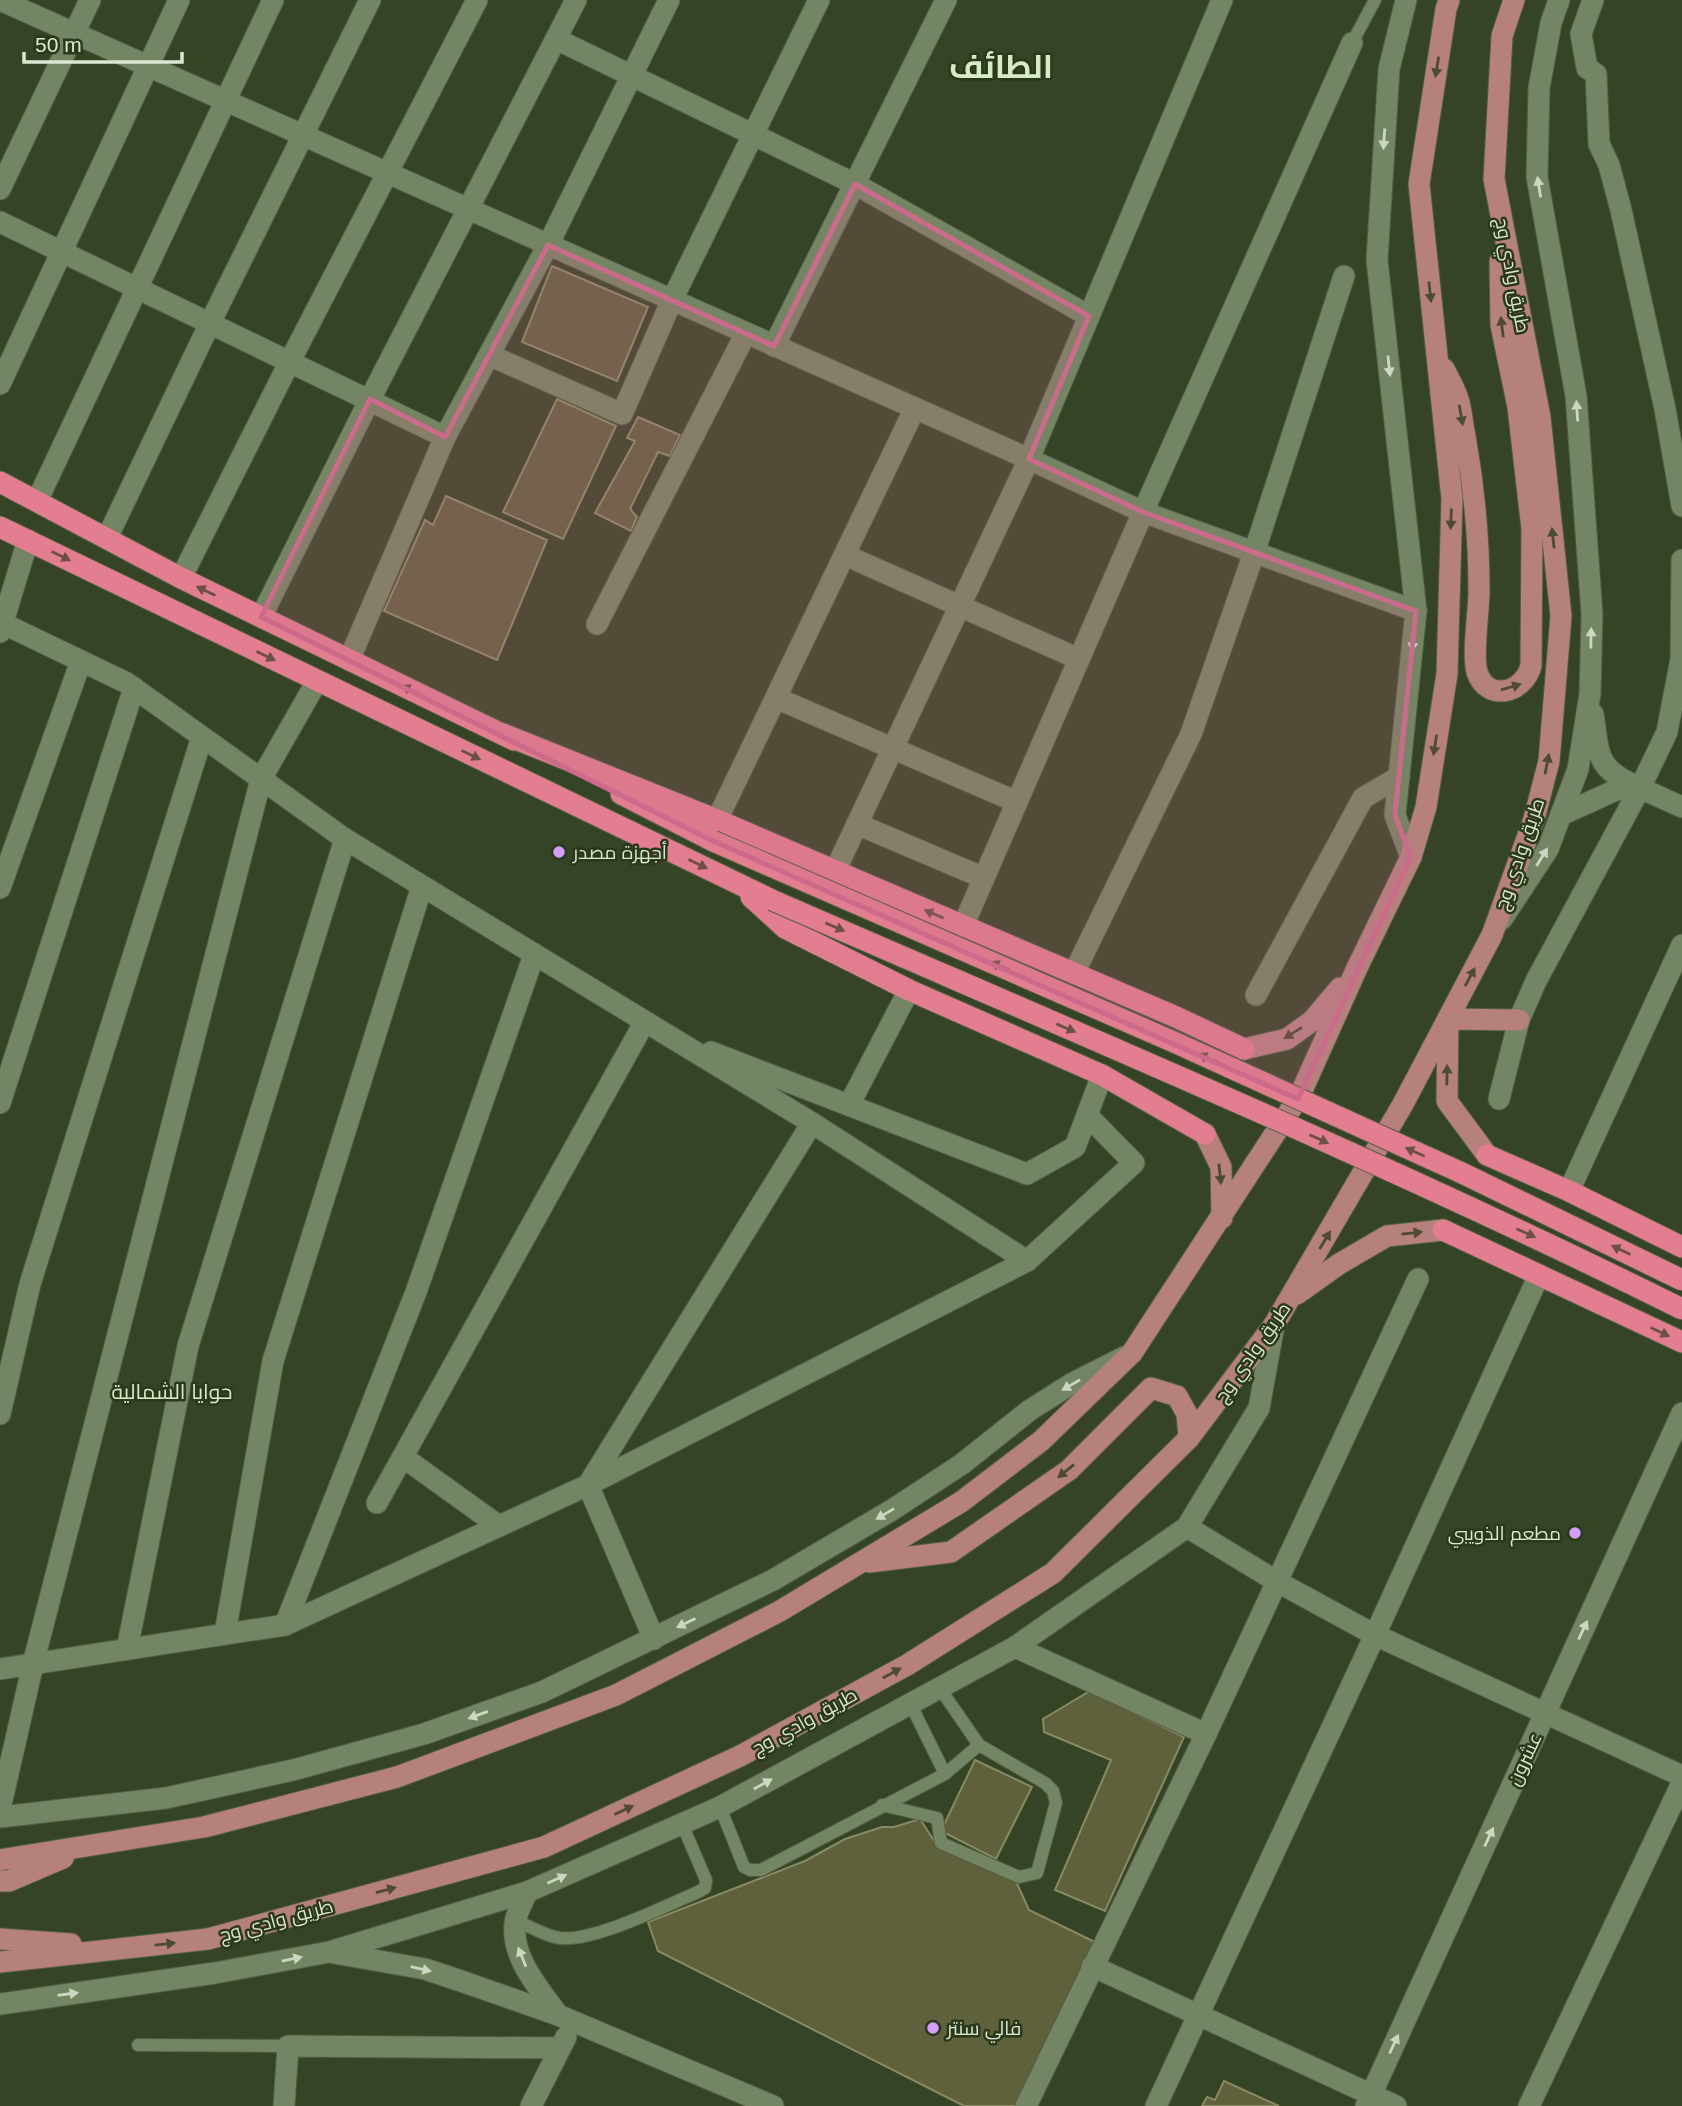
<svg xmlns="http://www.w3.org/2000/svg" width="1682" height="2106" font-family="Helvetica,Cairo,sans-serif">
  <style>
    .building { fill: #5f603c; stroke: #888a64; stroke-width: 2 }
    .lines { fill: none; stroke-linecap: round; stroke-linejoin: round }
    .lane-casing { stroke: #525f43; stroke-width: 14 }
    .street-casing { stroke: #525f43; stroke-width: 23 }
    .secondary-casing { stroke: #525f43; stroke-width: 23 }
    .primary-casing { stroke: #525f43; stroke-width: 23 }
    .highway-casing { stroke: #525f43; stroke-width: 23 }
    .lane { stroke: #738562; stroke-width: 12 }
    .street { stroke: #738562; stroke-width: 21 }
    .secondary { stroke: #738562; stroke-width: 21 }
    .primary { stroke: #b6817d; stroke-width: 21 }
    .highway { stroke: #e27e8f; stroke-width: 21 }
    .highway-bridge-casing { stroke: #525f43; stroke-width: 23; stroke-linecap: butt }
    .highway-bridge { stroke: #e27e8f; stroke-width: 21 }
    .oneway { fill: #4d4b33 }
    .oneway2 { fill: #ccd7c2 }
    .oneway3 { fill: #6a5143 }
    .marked { fill: #cc6a8b; fill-opacity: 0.2; stroke: #cc6a8b; stroke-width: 5; stroke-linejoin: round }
    .poi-dot { fill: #d49cfc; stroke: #2a391a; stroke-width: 2.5 }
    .labels { text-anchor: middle; stroke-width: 5; stroke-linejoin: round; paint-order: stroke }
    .street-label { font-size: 19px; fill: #dce6d3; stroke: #2a391a }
    .poi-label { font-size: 19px; fill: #dce6d3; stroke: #2a391a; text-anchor: start }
    .neighbourhood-label { font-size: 21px; fill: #d8ebc6; stroke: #2a391a }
    .town-label { font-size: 33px; font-weight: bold; fill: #d8ebc6; stroke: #2a391a }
  </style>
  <rect width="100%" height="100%" fill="#344424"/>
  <g class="building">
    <path d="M 552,266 L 648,307 L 617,381 L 522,342 Z"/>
    <path d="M 557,399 L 616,426 L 563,539 L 503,512 Z"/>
    <path d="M 638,417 L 680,435 L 670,456 L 658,452 L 630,509 L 637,517 L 631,531 L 595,513 L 635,441 L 627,438 Z"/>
    <path d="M 446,496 L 547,540 L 497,660 L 384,611 L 425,520 L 433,525 Z"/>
    <path d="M 1090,1691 L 1184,1737 L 1105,1911 L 1055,1890 L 1111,1760 L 1044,1732 L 1043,1719 Z"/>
    <path d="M 975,1760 L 1032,1787 L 996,1859 L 941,1831 Z"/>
    <path d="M 920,1819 L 938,1847 L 1015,1879 L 1029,1910 L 1095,1942 L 1020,2106 L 964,2106 L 658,1951 L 648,1922 L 805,1861 L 845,1839 L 882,1827 L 894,1827 Z"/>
    <path d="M 1224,2081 L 1279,2106 L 1202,2106 L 1207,2097 L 1215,2100 Z"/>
  </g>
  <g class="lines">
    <g class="lane-casing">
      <g id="lane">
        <path d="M 1352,43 L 1375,0"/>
        <path d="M 910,1703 L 945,1774"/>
        <path d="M 882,1805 L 937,1818 L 941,1843 L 1019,1877 L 1037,1873 L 1056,1803 L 1053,1791 L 1045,1783 L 979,1745"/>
        <path d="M 720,1807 L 744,1867 L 750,1870 L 761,1870 L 945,1774 L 979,1745 L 939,1687"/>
        <path d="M 515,1920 C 529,1926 545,1936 560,1938 C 594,1942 665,1906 698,1892 L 705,1888 L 706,1880 L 682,1824"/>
        <path d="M 138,2045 L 288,2046"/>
      </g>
    </g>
    <g class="street-casing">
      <g id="street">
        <path d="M 0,0 L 1029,459 L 1143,512 L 1416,611"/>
        <path d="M 1406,0 L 1389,69 L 1377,260 L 1416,611 L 1395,815 L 1411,857"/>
        <path d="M 1593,0 L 1581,34 L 1587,68 L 1596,74 L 1599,144 L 1609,165 L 1621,210 L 1665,409 L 1682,506"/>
        <path d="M 556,39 L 855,184 L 1089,316"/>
        <path d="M 0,189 L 90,0"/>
        <path d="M 0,222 L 445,437"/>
        <path d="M 774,346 L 946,0"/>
        <path d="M 489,355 L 622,414 L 672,300 L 819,0"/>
        <path d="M 0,384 L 179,0"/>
        <path d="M 37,501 L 273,0"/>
        <path d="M 107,538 L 210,323 L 370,0"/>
        <path d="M 845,555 L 1079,659"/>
        <path d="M 181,578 L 290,361 L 477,0"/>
        <path d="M 261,617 L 370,399 L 576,0"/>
        <path d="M 4,624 L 127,683 L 345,839 L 812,1123 L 1027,1261"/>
        <path d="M 597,624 L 746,333"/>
        <path d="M 0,632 L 28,540"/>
        <path d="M 349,660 L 445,437 L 548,245 L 669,0"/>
        <path d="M 776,698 L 1017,802"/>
        <path d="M 1640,788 L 1682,807"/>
        <path d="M 717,820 L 915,408"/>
        <path d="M 857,824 L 984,878"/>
        <path d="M 835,871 L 1029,459 L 1222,0"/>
        <path d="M 0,888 L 81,661"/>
        <path d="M 963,926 L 1143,512 L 1352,43"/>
        <path d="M 1074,973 L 1191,734 L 1254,553 L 1344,276"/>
        <path d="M 1256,995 L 1363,798 L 1399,777"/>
        <path d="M 711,1052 L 1027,1174 L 1075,1147 L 1102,1075"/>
        <path d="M 1499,1099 L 1519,1020 L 1536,981 L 1640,788 L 1667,732 L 1681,659 L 1682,560"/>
        <path d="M 0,1103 L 134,688"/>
        <path d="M 849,1105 L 909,990"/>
        <path d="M 1569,1191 L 1682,945"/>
        <path d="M 0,1414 L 30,1284 L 202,737"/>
        <path d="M 403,1457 L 499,1526"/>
        <path d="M 377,1503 L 644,1023"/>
        <path d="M 1187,1527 L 1276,1581 L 1375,1635 L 1682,1776"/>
        <path d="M 285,1625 L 416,1292 L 534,955"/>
        <path d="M 225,1633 L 273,1361 L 422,886"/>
        <path d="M 654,1639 L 588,1485 L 812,1123"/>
        <path d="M 1015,1647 L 1206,1734"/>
        <path d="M 127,1649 L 188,1346 L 345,839"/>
        <path d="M 0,1669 L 285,1625 L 588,1485 L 1027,1261 L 1134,1163 L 1088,1116"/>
        <path d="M 0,1809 L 33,1664 L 261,779 L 317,681"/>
        <path d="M 0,1817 L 166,1798 L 293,1770 L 424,1734 L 542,1692 L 773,1580 L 892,1510 L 962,1464 L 1030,1410 L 1071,1384 L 1124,1357"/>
        <path d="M 527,1892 C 523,1902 516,1913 515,1923 C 511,1958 539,1988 558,2015"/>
        <path d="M 334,1953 L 425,1969 L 461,1981 L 558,2015 L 773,2106"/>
        <path d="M 1092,1966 L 1396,2106"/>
        <path d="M 0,2004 L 215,1973 L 329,1952 L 527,1892 L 720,1807 L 1015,1647 L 1187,1527 L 1259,1408 L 1274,1325"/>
        <path d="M 284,2106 L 288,2046 L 560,2048"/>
        <path d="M 531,2106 L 566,2037"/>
        <path d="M 1026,2106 L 1206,1734 L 1418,1279"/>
        <path d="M 1156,2106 L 1375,1635 L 1539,1275"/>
        <path d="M 1529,2106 L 1682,1783"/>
      </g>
    </g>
    <g class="secondary-casing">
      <g id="secondary">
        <path d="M 1593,714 C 1600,758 1595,768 1640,788"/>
        <path d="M 1561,815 L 1616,790 L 1640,788"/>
        <path d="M 1502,919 L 1548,849 L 1578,769 L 1590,694 L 1592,614 L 1576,396 L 1537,177 L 1539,88 L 1551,23 L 1559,0"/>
        <path d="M 1366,2106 L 1682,1413"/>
      </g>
    </g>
    <g class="primary-casing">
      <g id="primary">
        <path d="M 1444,369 C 1449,379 1455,389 1458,399 C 1462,410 1462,424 1465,436 C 1474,486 1479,539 1479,591 C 1479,612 1472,653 1477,672 C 1487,702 1523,694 1531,666 L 1532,529 L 1518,407 L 1501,325 L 1500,261"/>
        <path d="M 1244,1049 L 1287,1039 L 1312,1021 L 1340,988"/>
        <path d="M 1205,1134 L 1221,1167 L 1222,1218"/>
        <path d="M 1487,1155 L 1447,1101 L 1448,1019 L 1519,1020"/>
        <path d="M 1297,1294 L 1339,1264 L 1387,1236 L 1443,1230"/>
        <path d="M 869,1562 L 951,1552 L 1069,1470 L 1151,1388 L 1177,1396 L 1187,1414 L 1189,1438"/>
        <path d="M 0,1860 L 204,1827 L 397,1777 L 616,1695 L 780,1611 L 961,1502 L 1041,1441 L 1132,1353 L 1300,1095 L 1357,968 L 1411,857 L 1426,807 L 1447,674 L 1452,499 L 1419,184 L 1446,9 L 1449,0"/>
        <path d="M 0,1881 L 9,1881 L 63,1858"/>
        <path d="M 0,1939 L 71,1944"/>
        <path d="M 0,1962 L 208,1939 L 544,1847 L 740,1756 L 907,1665 L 1053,1573 L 1189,1438 L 1274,1325 L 1403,1104 L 1492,935 L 1534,819 L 1549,761 L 1561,616 L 1540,417 L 1494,179 L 1502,36 L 1514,0"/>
      </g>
    </g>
    <g class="highway-casing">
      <g id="highway">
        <path d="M 0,482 L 181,578 L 514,740"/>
        <path d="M 0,527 L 772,900"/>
        <path d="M 503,734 L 717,820 L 1176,1017 L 1244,1049"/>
        <path d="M 621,794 L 713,841"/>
        <path d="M 751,897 L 785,928 L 909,990 L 1102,1075 L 1205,1134"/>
        <path d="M 1487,1155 L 1569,1191 L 1682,1247"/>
        <path d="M 1443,1230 L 1682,1342"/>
      </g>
    </g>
    <use href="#lane" class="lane"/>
    <use href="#street" class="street"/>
    <use href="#secondary" class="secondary"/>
    <use href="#primary" class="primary"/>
    <use href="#highway" class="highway"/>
    <g class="highway-bridge-casing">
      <g id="highway-bridge">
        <path d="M 713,841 L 1176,1043 L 1462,1173 L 1682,1280"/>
        <path d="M 772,900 C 1077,1033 1384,1161 1682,1309"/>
      </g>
    </g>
    <use href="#highway-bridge" class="highway-bridge"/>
  </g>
  <defs><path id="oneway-solid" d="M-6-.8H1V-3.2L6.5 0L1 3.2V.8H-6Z" transform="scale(1.75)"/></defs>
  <g class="oneway">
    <use href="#oneway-solid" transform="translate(1437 67) rotate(99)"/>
    <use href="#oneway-solid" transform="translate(1430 292) rotate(84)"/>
    <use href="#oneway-solid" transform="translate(1502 327) rotate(-97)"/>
    <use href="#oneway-solid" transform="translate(1461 415) rotate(80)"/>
    <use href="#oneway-solid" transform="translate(1451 519) rotate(92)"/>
    <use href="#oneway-solid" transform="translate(1553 538) rotate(-96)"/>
    <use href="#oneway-solid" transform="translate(1511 687) rotate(-16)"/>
    <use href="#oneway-solid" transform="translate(1435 745) rotate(99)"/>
    <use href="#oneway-solid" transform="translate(1547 764) rotate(-79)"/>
    <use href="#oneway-solid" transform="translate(1470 977) rotate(-62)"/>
    <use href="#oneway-solid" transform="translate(1293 1033) rotate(148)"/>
    <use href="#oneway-solid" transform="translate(1447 1075) rotate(-89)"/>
    <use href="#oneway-solid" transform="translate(1220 1174) rotate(84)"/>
    <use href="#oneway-solid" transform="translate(1412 1233) rotate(-6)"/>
    <use href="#oneway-solid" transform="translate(1325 1240) rotate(-59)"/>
    <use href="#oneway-solid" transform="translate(1066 1471) rotate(141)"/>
    <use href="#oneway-solid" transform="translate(892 1673) rotate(-29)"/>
    <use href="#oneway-solid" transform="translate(624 1810) rotate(-25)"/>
    <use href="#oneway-solid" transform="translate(386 1890) rotate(-15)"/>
    <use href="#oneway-solid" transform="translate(165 1944) rotate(-6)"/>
  </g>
  <g class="oneway2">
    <use href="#oneway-solid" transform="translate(1384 139) rotate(94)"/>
    <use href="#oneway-solid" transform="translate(1539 187) rotate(-99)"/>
    <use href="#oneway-solid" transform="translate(1389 366) rotate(84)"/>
    <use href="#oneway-solid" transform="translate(1577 411) rotate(-94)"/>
    <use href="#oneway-solid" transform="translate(1591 638) rotate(-89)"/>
    <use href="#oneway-solid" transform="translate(1413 641) rotate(96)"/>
    <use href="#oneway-solid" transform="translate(1542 857) rotate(-58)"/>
    <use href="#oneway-solid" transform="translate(1071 1385) rotate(150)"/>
    <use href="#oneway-solid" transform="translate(885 1514) rotate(149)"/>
    <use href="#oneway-solid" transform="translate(686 1623) rotate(154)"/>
    <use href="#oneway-solid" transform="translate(1583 1630) rotate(-65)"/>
    <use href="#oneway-solid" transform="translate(478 1715) rotate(160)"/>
    <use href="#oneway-solid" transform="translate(763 1784) rotate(-29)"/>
    <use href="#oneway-solid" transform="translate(1489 1837) rotate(-65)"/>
    <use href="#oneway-solid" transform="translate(557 1879) rotate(-24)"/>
    <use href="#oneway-solid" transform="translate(522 1957) rotate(-112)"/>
    <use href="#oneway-solid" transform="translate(292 1959) rotate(-11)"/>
    <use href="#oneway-solid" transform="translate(421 1969) rotate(13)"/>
    <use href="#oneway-solid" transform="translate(68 1994) rotate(-8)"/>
    <use href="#oneway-solid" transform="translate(1394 2044) rotate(-65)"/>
  </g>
  <g class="oneway3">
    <use href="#oneway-solid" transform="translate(61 556) rotate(26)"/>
    <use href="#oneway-solid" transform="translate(206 591) rotate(-154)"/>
    <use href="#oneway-solid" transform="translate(266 656) rotate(26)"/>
    <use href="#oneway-solid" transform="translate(411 690) rotate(-154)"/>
    <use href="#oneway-solid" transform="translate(471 755) rotate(26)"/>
    <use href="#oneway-solid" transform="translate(698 864) rotate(26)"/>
    <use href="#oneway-solid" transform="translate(934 914) rotate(-157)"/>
    <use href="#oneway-solid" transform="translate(835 927) rotate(23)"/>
    <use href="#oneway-solid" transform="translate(1000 966) rotate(-156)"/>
    <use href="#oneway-solid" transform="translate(1066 1028) rotate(23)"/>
    <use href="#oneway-solid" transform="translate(1208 1058) rotate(-156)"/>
    <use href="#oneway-solid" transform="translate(1319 1139) rotate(24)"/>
    <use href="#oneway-solid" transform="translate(1415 1152) rotate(-156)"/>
    <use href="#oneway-solid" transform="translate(1526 1233) rotate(24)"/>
    <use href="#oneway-solid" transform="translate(1621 1250) rotate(-154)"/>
    <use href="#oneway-solid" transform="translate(1660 1332) rotate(25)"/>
  </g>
  <path class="marked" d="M 855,184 L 1089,316 L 1029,459 L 1143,512 L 1416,611 L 1395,815 L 1411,857 L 1298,1099 L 713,841 L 261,617 L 370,399 L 445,437 L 548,245 L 774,346 Z"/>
  <g class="poi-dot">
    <circle cx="559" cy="852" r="7"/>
    <circle cx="1575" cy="1533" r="7"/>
    <circle cx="933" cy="2028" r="7"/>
  </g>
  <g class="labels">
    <g class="street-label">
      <text transform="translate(1513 275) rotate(79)" y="7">طريق وادي وج</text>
      <text transform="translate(1519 854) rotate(-71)" y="7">طريق وادي وج</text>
      <text transform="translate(1252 1352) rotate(-55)" y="7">طريق وادي وج</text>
      <text transform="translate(804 1721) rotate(-29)" y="7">طريق وادي وج</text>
      <text transform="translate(1524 1759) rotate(-65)" y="7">عشرون</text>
      <text transform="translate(276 1920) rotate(-15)" y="7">طريق وادي وج</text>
    </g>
    <g class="poi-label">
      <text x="573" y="859">أجهزة مصدر</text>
      <text x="1561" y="1540" text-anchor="end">مطعم الذويبي</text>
      <text x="947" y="2035">فالي سنتر</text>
    </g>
    <g class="neighbourhood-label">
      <text x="172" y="1399">حوايا الشمالية</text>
    </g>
    <g class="town-label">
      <text x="1001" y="78">الطائف</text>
    </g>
  </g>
  <path d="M24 52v10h158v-10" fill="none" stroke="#dce6d3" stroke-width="3.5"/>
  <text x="35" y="52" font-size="21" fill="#dce6d3" stroke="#2a391a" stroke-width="5" paint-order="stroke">50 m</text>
</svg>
